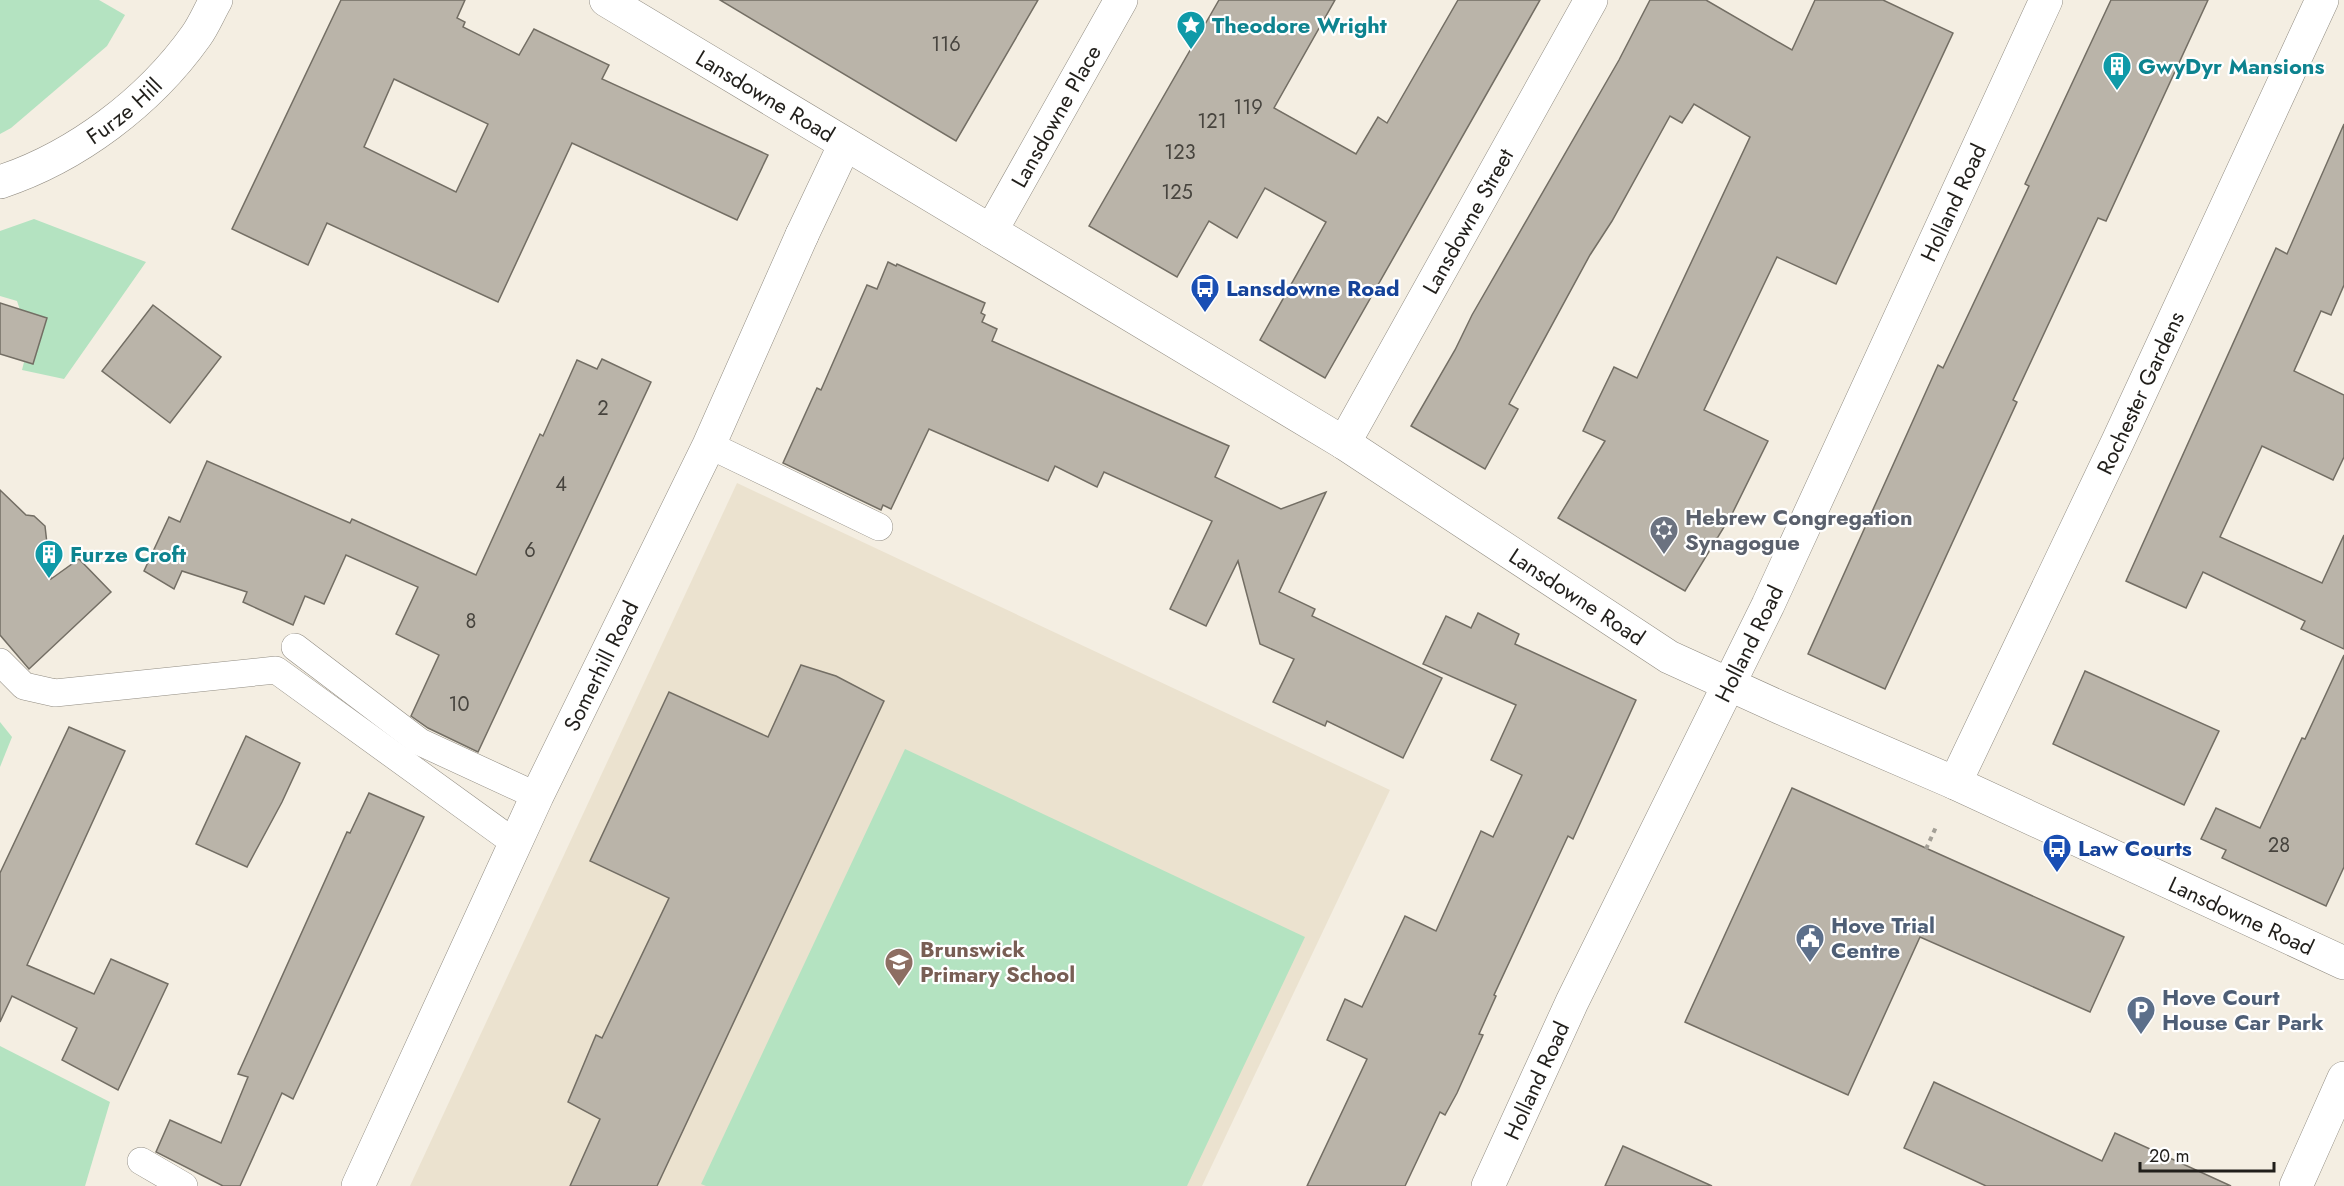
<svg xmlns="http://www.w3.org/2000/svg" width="2344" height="1186" font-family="Jost,sans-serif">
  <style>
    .built { fill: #ebe2cf }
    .green { fill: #b4e3c1 }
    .building { fill: #bab4a9; stroke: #736e64; stroke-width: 1.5; fill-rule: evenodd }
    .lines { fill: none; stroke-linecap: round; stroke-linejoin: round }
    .service-casing { stroke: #918c82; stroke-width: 28 }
    .pedestrian-casing { stroke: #918c82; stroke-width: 34 }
    .minor-casing { stroke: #918c82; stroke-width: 34 }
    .path { stroke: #a4a097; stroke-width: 4; stroke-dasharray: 4.5 4.5; stroke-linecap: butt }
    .service { stroke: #fff; stroke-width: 27 }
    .pedestrian { stroke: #fff; stroke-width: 33 }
    .minor { stroke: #fff; stroke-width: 33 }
    .labels { text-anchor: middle; stroke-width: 4.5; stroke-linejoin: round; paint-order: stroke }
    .number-label { font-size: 20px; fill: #47443e }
    .culture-label { font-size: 22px; font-weight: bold; fill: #0d838f; stroke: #fff; text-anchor: start }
    .street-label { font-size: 22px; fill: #211f1b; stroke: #fff }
    .transit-label { font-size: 22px; font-weight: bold; fill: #164399; stroke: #fff; text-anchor: start }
    .worship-label { font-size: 22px; font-weight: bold; fill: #5b616d; stroke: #fff; text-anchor: start }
    .service-label { font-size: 22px; font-weight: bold; fill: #4e5e75; stroke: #fff; text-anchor: start }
    .education-label { font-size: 22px; font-weight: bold; fill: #785e54; stroke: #fff; text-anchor: start }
  </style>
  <rect width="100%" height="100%" fill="#f4eee2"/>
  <path class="built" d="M 737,483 L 1390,790 L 1202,1186 L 410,1186 Z"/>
  <g class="green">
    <path d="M 0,0 L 99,0 L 125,15 L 107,46 L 11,128 L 0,134 Z"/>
    <path d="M 34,219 L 146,262 L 64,379 L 22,370 L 24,362 L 33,364 L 46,319 L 20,310 L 17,301 L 0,296 L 0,231 Z"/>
    <path d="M 0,722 L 12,737 L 0,767 Z"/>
    <path d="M 905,749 L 1305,937 L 1187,1186 L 706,1186 L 701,1184 Z"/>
    <path d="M 0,1046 L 110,1102 L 85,1186 L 0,1186 Z"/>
  </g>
  <g class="building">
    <path d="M 341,0 L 465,0 L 457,18 L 465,22 L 463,27 L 519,55 L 534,29 L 609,65 L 602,79 L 768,155 L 737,220 L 572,143 L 498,302 L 327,223 L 308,265 L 232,229 ZM 394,79 L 488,124 L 456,192 L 364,147 Z"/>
    <path d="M 720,0 L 1038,0 L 956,141 Z"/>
    <path d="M 1219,0 L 1335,0 L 1274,108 L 1356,154 L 1378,117 L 1387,123 L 1458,0 L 1540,0 L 1325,378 L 1260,340 L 1326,222 L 1265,188 L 1237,238 L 1209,221 L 1177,277 L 1089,226 Z"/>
    <path d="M 1650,0 L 1706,0 L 1792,50 L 1815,0 L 1883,0 L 1953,33 L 1836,284 L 1777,257 L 1704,410 L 1768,441 L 1732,514 L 1685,591 L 1558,518 L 1605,441 L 1583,431 L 1614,367 L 1637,378 L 1750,137 L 1694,104 L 1682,123 L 1670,116 L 1612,221 L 1590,255 L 1509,404 L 1518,409 L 1485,469 L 1411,426 L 1455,350 L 1472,315 L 1619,60 Z"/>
    <path d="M 2111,0 L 2208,0 L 2106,221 L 2098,218 L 2013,400 L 2017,402 L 1885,689 L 1808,654 L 1938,365 L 1943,368 L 2029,186 L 2025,184 Z"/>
    <path d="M 2344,124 L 2344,285 L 2331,315 L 2321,311 L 2294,371 L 2344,395 L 2344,457 L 2333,480 L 2262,446 L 2220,537 L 2322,583 L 2344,535 L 2344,649 L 2301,629 L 2305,621 L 2203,572 L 2186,608 L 2126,581 L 2276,248 L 2287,254 Z"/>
    <path d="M 888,262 L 896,266 L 897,264 L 985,303 L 981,313 L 985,315 L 982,322 L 997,329 L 992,341 L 1229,446 L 1215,477 L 1281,509 L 1326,492 L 1279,592 L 1315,609 L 1312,616 L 1442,678 L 1403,758 L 1327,721 L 1325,726 L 1273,702 L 1294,659 L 1260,644 L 1238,561 L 1206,626 L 1170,609 L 1212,521 L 1104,472 L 1097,487 L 1055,466 L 1048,481 L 929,429 L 891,509 L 883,505 L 881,510 L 783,463 L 817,388 L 821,390 L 867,285 L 877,289 Z"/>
    <path d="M 0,303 L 47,318 L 33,364 L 0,354 Z"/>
    <path d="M 153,305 L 221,357 L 170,423 L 102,371 Z"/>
    <path d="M 602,359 L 651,382 L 478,752 L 428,728 L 411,716 L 439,655 L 396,634 L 418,587 L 346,555 L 324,604 L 305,596 L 293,625 L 243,602 L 247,592 L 182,571 L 174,589 L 144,571 L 169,517 L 180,522 L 207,461 L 350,523 L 352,519 L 476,575 L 540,434 L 543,436 L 577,360 L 597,369 Z"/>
    <path d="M 0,490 L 26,515 L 34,516 L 45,526 L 51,579 L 79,559 L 111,592 L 29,669 L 0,635 Z"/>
    <path d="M 1478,613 L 1519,634 L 1515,644 L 1636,700 L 1573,839 L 1568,836 L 1494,995 L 1496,996 L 1479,1034 L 1483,1035 L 1457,1093 L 1445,1115 L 1440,1112 L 1405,1186 L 1307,1186 L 1367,1059 L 1327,1040 L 1345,999 L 1362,1007 L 1405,916 L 1436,931 L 1481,831 L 1493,837 L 1522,775 L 1491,760 L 1516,705 L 1423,664 L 1446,616 L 1471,628 Z"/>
    <path d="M 2344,655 L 2344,867 L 2326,906 L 2222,858 L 2226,850 L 2201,839 L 2216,808 L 2260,828 L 2302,738 L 2305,739 Z"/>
    <path d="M 801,665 L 836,676 L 884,701 L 657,1186 L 570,1186 L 600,1119 L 568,1102 L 596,1035 L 602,1038 L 669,898 L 590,861 L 669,692 L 768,737 Z"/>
    <path d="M 2085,671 L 2219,731 L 2184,805 L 2053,744 Z"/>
    <path d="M 69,727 L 125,751 L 27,965 L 94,994 L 111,959 L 168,984 L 118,1090 L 62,1060 L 77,1028 L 12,996 L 0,1022 L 0,873 Z"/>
    <path d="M 246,736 L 300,763 L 282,802 L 247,867 L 196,844 Z"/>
    <path d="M 1792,788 L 2124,937 L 2090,1012 L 1920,937 L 1848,1095 L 1685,1022 Z"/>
    <path d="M 369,793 L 424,817 L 293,1099 L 282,1093 L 240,1186 L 223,1186 L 156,1152 L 170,1120 L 221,1143 L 248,1077 L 238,1074 L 347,832 L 350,833 Z"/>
    <path d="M 1934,1082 L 2102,1161 L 2115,1133 L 2231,1186 L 1986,1186 L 1904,1148 Z"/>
    <path d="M 1623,1146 L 1712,1186 L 1605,1186 Z"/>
  </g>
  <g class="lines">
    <g class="service-casing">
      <g id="service">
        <path d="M 709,445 L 879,527"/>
        <path d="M 295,647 L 420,742 L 537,796"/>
        <path d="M 0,662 L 24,686 L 55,693 L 276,670 L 515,843"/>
        <path d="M 141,1161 L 184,1186"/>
      </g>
    </g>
    <g class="pedestrian-casing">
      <path id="pedestrian" d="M 802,235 L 845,144"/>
    </g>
    <g class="minor-casing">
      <g id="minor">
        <path id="s1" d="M 606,0 L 1344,443 L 1669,657 L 1781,708 L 1955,783 L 2344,963"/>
        <path id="s2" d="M 0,182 C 76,157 149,102 196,36 C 204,25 209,12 216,0"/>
        <path id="s3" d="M 991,231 L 1121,0"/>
        <path id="s4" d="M 1344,443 L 1591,0"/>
        <path id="s5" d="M 1955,783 L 2118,441 L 2322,0"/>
        <path id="s6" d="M 358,1186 L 537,796 L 709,445 L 802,235"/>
        <path id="s7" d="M 1488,1186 L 1572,1002 L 1768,605 L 2046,0"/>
        <path d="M 2296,1186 L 2344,1078"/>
      </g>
    </g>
    <path class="path" d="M 1926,849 L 1936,827"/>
    <use href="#service" class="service"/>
    <use href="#pedestrian" class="pedestrian"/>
    <use href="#minor" class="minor"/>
  </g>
  <defs>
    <g id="sight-pin" transform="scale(1.5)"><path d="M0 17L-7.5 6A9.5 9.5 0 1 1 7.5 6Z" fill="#0f9aa8" stroke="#fff"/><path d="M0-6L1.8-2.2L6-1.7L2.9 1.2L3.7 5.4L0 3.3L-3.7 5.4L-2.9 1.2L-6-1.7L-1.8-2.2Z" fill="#fff"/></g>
    <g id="building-pin" transform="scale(1.5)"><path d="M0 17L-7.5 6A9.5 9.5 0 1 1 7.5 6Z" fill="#0f9aa8" stroke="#fff"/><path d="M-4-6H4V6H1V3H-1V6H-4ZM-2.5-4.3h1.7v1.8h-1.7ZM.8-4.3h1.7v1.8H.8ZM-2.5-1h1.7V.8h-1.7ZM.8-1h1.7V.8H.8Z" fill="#fff"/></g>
    <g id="bus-pin" transform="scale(1.5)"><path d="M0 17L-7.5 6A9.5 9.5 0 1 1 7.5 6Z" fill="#1a4fb4" stroke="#fff"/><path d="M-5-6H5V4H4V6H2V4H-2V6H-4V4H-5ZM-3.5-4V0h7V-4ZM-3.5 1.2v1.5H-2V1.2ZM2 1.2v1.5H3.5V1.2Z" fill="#fff"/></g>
    <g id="synagogue-pin" transform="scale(1.5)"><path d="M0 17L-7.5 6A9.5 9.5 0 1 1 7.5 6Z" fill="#6b7280" stroke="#fff"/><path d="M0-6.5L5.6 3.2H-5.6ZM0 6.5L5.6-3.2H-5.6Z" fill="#fff"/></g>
    <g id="civic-pin" transform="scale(1.5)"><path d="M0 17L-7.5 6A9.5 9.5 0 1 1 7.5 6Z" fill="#5c6f8a" stroke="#fff"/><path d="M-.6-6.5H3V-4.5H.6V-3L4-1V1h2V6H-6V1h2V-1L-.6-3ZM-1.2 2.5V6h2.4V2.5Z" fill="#fff"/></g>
    <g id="school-pin" transform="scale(1.5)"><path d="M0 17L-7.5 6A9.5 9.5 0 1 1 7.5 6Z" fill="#8d6e63" stroke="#fff"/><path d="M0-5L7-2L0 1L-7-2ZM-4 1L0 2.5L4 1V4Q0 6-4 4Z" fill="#fff"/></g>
    <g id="parking-pin" transform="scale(1.5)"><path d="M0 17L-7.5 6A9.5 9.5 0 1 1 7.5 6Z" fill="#5c6f8a" stroke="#fff"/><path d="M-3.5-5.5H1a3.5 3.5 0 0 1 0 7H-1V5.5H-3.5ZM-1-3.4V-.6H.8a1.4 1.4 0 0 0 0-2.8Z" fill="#fff"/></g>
  </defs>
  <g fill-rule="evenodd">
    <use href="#sight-pin" x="1191" y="25"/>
    <use href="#building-pin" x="2117" y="66"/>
    <use href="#bus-pin" x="1205" y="288"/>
    <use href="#synagogue-pin" x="1664" y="530"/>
    <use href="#building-pin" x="49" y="554"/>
    <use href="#bus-pin" x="2057" y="848"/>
    <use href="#civic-pin" x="1810" y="938"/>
    <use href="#school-pin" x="899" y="962"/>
    <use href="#parking-pin" x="2141" y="1010"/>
  </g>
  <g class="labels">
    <g class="number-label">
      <text x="946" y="51">116</text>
      <text x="1248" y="114">119</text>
      <text x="1212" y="128">121</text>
      <text x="1180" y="159">123</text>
      <text x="1177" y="199">125</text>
      <text x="603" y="415">2</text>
      <text x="561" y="491">4</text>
      <text x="530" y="557">6</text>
      <text x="471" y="628">8</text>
      <text x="459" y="711">10</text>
      <text x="2279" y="852">28</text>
    </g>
    <g class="culture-label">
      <text x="1212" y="33">Theodore Wright</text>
      <text x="2138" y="74">GwyDyr Mansions</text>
      <text x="70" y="562">Furze Croft</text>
    </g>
    <g class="street-label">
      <text dy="8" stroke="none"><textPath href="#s1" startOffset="186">Lansdowne Road</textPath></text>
      <text dy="8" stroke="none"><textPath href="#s2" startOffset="144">Furze Hill</textPath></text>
      <text dy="8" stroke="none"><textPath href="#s3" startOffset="132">Lansdowne Place</textPath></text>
      <text dy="8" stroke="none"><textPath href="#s7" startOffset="1088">Holland Road</textPath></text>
      <text dy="8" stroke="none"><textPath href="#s4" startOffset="254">Lansdowne Street</textPath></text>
      <text dy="8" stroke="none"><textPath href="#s5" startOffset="432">Rochester Gardens</textPath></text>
      <text dy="8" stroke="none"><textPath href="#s1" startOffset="1140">Lansdowne Road</textPath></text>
      <text dy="8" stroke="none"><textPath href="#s7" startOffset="602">Holland Road</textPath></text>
      <text dy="8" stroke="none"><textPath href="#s6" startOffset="574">Somerhill Road</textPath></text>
      <text dy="8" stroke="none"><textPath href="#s1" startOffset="1878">Lansdowne Road</textPath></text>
      <text dy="8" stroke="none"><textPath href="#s7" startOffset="116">Holland Road</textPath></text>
    </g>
    <g class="transit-label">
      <text x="1226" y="296">Lansdowne Road</text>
      <text x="2078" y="856">Law Courts</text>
    </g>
    <g class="worship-label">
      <text x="1685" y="525">Hebrew Congregation<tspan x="1685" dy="25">Synagogue</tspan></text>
    </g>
    <g class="service-label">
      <text x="1831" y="933">Hove Trial<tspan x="1831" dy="25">Centre</tspan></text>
      <text x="2162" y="1005">Hove Court<tspan x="2162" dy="25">House Car Park</tspan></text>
    </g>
    <g class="education-label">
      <text x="920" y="957">Brunswick<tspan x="920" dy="25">Primary School</tspan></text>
    </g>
  </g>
  <path d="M2140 1162v9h134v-9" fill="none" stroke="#211f1b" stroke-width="3"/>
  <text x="2149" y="1162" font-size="18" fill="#211f1b" stroke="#ffffff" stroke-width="4.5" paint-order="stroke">20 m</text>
</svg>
